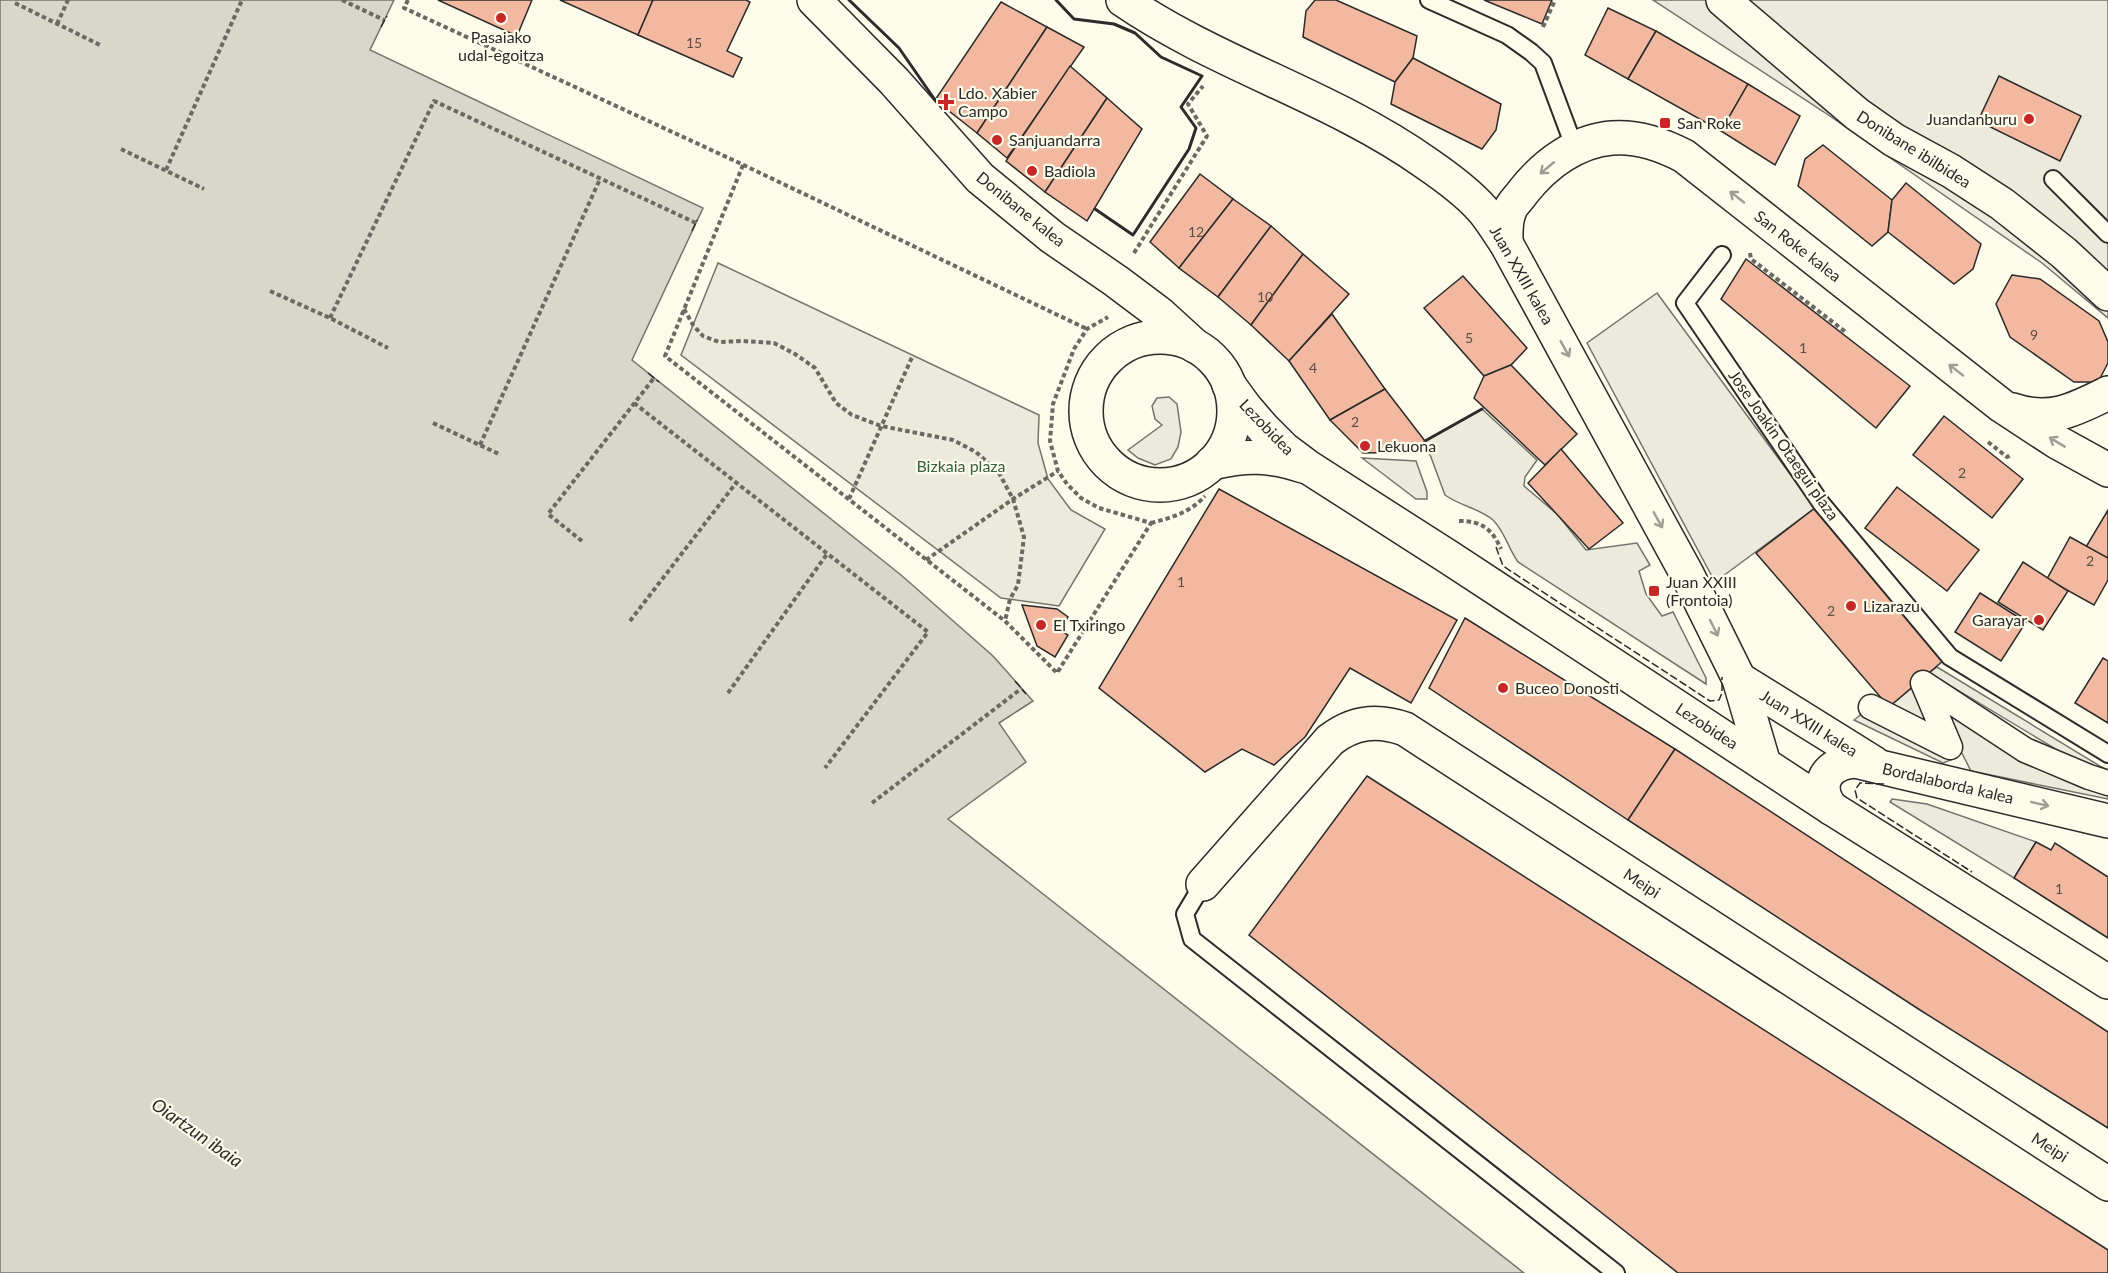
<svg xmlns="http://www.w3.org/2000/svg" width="2108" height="1273" font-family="Lato,sans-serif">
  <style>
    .green { fill: #ecebdb; stroke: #74746e; stroke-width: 1.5 }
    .water { fill: #d8d7c9; stroke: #74746e; stroke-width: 1.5 }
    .building { fill: #f2b8a0; stroke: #2b2b2b; stroke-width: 1.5 }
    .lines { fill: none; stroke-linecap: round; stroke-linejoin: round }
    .service-casing { stroke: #2b2b2b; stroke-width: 20 }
    .pedestrian-casing { stroke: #2b2b2b; stroke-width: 27 }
    .minor-casing { stroke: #2b2b2b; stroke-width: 36 }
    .path { stroke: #6a6964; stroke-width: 4; stroke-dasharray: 4.5 3; stroke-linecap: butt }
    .service { stroke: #fdfbea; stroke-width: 16 }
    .pedestrian { stroke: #fdfbea; stroke-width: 24 }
    .minor { stroke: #fdfbea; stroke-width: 33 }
    .fence { stroke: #2b2b2b; stroke-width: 1.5; stroke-dasharray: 8 3; stroke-linecap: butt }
    .wall { stroke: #2b2b2b; stroke-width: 3 }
    .oneway { stroke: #9e9d94 }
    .poi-dot { fill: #c62828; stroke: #fdfbea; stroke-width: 2 }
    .labels { text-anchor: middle; stroke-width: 4.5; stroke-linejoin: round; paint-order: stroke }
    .number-label { font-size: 14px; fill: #5d4e48 }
    .poi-label { font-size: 16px; fill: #2b2b2b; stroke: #fdfbea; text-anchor: start }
    .street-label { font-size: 16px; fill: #2b2b2b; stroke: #fdfbea }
    .park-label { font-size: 16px; fill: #34623c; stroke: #fdfbea }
    .water-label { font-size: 18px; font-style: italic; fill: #2b2b2b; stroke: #fdfbea }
  </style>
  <rect width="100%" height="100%" fill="#fdfbea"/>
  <g class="green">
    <path d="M 1653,0 L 2108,0 L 2108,318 L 2042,263 L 1824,112 Z"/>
    <path d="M 718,263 L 1039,415 L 1038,443 L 1048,479 L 1071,510 L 1105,529 L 1059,606 L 1001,598 L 681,355 Z"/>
    <path d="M 1657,293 L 1815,508 L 1715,582 L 1587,343 Z"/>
    <path d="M 1169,397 L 1177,404 L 1181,432 L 1178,447 L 1171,459 L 1155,465 L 1138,458 L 1128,450 L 1162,425 L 1155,419 L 1152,406 L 1157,398 Z"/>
    <path d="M 1482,409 L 1537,460 L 1525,477 L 1524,486 L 1557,514 L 1586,550 L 1637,543 L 1650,565 L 1639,571 L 1646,594 L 1662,616 L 1673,612 L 1706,678 L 1706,684 L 1518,562 C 1508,548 1505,532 1493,520 C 1479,508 1460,506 1445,495 L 1425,441 Z"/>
    <path d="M 1362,458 L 1416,461 L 1427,492 L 1427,499 L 1416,499 Z"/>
    <path d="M 1937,667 L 2108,771 L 2094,772 L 1929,673 Z"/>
    <path d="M 1914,686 L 1939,731 L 1889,707 Z"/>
    <path d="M 1931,693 L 2108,787 L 2108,799 L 1971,771 Z"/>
    <path d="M 1862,714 L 1951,760 L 1943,763 L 1854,720 Z"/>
    <path d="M 1892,799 L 1927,804 L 2036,842 L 2014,878 L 1890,802 Z"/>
  </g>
  <path class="water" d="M 0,0 L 394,0 L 370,50 L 703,208 L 632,360 L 901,575 L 993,656 L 1033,701 L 999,723 L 1026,762 L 948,819 L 1524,1273 L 0,1273 Z"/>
  <g class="building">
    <path d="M 438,0 L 532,0 L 517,36 Z"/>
    <path d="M 560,0 L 653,0 L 638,35 Z"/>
    <path d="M 653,0 L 746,0 L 750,2 L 727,51 L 742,58 L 733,77 L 638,35 Z"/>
    <path d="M 1315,0 L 1336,0 L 1417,36 L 1413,58 L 1395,82 L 1303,37 L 1306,11 Z"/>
    <path d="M 1484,0 L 1552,0 L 1542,24 Z"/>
    <path d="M 1001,2 L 1047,27 L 977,133 L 935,100 Z"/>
    <path d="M 1608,8 L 1656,31 L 1628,79 L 1585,55 Z"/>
    <path d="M 1047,27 L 1084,47 L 1007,158 L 977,133 Z"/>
    <path d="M 1656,31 L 1748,84 L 1721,131 L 1628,79 Z"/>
    <path d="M 1413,58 L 1501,104 L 1496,130 L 1482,149 L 1391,104 L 1395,82 Z"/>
    <path d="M 1070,66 L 1107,98 L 1045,192 L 1006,161 Z"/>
    <path d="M 1999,76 L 2081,116 L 2060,161 L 1978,121 Z"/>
    <path d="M 1748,84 L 1800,116 L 1775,165 L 1721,131 Z"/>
    <path d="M 1107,98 L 1142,129 L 1087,221 L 1045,192 Z"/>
    <path d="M 1823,145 L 1892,200 L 1888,232 L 1872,246 L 1798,186 L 1805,159 Z"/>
    <path d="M 1200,174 L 1233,199 L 1179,268 L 1150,242 Z"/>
    <path d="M 1906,183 L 1981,244 L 1973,269 L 1954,284 L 1888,232 L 1892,200 Z"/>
    <path d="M 1233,199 L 1271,226 L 1218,297 L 1179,268 Z"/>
    <path d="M 1271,226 L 1303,254 L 1251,325 L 1218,297 Z"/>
    <path d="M 1303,254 L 1349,294 L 1289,361 L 1251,325 Z"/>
    <path d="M 1746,259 L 1910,386 L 1876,428 L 1721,299 Z"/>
    <path d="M 2012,275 L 2040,279 L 2099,321 L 2108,342 L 2108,363 L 2098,382 L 2074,382 L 2010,337 L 1996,304 Z"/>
    <path d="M 1463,276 L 1527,348 L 1511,365 L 1484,376 L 1424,308 Z"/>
    <path d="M 1332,314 L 1385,389 L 1330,420 L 1289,361 Z"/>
    <path d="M 1511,365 L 1577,434 L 1545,465 L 1474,398 L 1484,376 Z"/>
    <path d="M 1385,389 L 1425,441 L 1416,452 L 1363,453 L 1330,420 Z"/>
    <path d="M 1944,416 L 2023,479 L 1992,518 L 1913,455 Z"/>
    <path d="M 1561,449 L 1623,523 L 1589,549 L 1528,483 Z"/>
    <path d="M 1897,487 L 1979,550 L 1947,591 L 1865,528 Z"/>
    <path d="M 1219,489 L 1457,620 L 1411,703 L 1350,668 L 1305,737 L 1274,765 L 1242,749 L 1205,772 L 1099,688 Z"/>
    <path d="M 1815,508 L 1944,660 L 1889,707 L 1756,553 Z"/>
    <path d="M 2108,510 L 2108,558 L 2086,547 Z"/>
    <path d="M 2070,537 L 2108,558 L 2108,580 L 2094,605 L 2047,579 Z"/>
    <path d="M 2023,562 L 2068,591 L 2043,630 L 1998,602 Z"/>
    <path d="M 1980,593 L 2026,622 L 2001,661 L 1955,632 Z"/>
    <path d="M 1022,605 L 1057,609 L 1068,617 L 1061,631 L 1068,635 L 1055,657 L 1037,646 Z"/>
    <path d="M 1465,618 L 1675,749 L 1628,820 L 1429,688 Z"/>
    <path d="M 2103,658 L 2108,661 L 2108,723 L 2075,703 Z"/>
    <path d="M 1675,749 L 2108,1032 L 2108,1128 L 1920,1010 L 1628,820 Z"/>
    <path d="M 1367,776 L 2108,1250 L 2108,1273 L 1678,1273 L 1249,935 Z"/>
    <path d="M 2036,842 L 2051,850 L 2055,843 L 2108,877 L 2108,938 L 2014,878 Z"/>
  </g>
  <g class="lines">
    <g class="service-casing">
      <g id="service">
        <path d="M 1429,0 L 1507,35 L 1531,52 L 1543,63 L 1575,149"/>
        <path d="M 2053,179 L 2108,234"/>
        <path d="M 1722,255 L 1685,303 L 1821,503 L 1950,657 L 2108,754"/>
        <path d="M 1203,884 L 1185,914 L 1192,939 L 1616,1273"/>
      </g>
    </g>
    <g class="pedestrian-casing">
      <path id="pedestrian" d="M 1871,707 L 1950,747 L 1923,683 L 2025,750 L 2089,777 L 2108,783"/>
    </g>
    <g class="minor-casing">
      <g id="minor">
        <path d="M 814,0 L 894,81 L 980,178 L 1052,237 L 1116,281 L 1160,314 L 1195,346"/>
        <path d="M 1123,0 C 1218,65 1331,96 1426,163 C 1445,176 1466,191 1482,209 C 1491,219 1498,232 1506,243 L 1688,576 L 1739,679 L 1764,764"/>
        <path d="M 1723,0 L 1857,114 L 1894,140 L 1951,171 L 2002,204 L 2064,253 L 2108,294"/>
        <path d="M 1506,243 C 1506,231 1505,221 1510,210 C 1512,204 1519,198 1523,192 C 1545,164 1576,141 1612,138 C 1638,136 1661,144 1684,156 L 2002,406 L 2057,442 L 2108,470"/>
        <circle cx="1160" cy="411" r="74"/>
        <path d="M 1229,385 L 1245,407 L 1263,428 L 1284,449 L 1308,467 L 1450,558 L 1831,808 L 2108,982"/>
        <path d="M 2013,410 C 2050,423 2076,409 2108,393"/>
        <path d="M 1212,463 C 1246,455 1270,455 1303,466"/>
        <path d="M 1739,679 L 1874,763"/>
        <path d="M 1831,808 C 1814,785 1826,763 1855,761 L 2108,821"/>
        <path d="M 1203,884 L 1330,740 C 1353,722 1377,719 1405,729 L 2108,1184"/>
      </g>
    </g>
    <g class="path">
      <path d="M 342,0 L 384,20"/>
      <path d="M 408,0 L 404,8 L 733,160 L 1087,329"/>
      <path d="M 15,3 L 100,45"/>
      <path d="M 57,24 L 68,0"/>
      <path d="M 1543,27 L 1555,0"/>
      <path d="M 121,149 L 204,189"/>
      <path d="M 743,165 L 665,356 L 1005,621 L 1057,673 L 1151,523 L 1099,508 L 1081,498 L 1067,484 L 1058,471 L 1050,441 L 1053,404 L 1074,349 L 1087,329 L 1108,317"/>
      <path d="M 166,170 L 242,0"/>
      <path d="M 1134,253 L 1207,136 L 1188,104 L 1203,86"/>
      <path d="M 1750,253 L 1751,259 L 1847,333"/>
      <path d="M 270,291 L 330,318 L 388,348"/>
      <path d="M 684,309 L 693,325 L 703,336 L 719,342 L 742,341 L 774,343 L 795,354 L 815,368 L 836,403 L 852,415 L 881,426 L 953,440 L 976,452 L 999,473 L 1013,499 L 1024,537 L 1018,585 L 1010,599 L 1005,621"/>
      <path d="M 330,318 L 434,101 L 696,223"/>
      <path d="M 634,403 L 928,632 L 825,768"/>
      <path d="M 433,423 L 501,455"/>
      <path d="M 1988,442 L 2007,457 L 2011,455"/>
      <path d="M 480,445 L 600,179"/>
      <path d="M 849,499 L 913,355"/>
      <path d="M 1459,521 C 1482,521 1492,529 1501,549"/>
      <path d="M 1151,523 C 1171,518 1191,512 1205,496"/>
      <path d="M 582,541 L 548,514 L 654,378"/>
      <path d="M 926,560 L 1013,499 L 1058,471"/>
      <path d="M 630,621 L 736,483"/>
      <path d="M 728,693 L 827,554"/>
      <path d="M 872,803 L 1022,688"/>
    </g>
    <use href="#service" class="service"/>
    <use href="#pedestrian" class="pedestrian"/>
    <use href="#minor" class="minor"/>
    <g class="fence">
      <path d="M 381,27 L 387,16"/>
      <path d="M 692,231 L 697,220"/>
      <path d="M 648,373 L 659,382"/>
      <path d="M 1496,547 L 1503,566 L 1710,701 L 1719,700 L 1722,693 L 1722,677"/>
      <path d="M 1015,681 L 1026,694"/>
      <path d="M 1884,784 L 1860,783 L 1855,790 L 1857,798 L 1972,872"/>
    </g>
    <g class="wall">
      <path d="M 849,0 L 899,48 L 935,100"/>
      <path d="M 1056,0 L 1074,19 L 1114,24 L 1135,33 L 1161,57 L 1202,76 L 1181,107 L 1196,128 L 1189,149 L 1133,235 L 1095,209"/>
      <path d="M 1425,441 L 1482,409"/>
    </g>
  </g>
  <defs><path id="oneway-shaft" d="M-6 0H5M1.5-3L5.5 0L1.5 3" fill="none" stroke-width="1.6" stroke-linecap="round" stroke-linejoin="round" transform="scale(1.5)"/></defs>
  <g class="oneway">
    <use href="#oneway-shaft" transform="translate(1547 168) rotate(140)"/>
    <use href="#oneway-shaft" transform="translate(1737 197) rotate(-142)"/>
    <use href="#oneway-shaft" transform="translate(1565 349) rotate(61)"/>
    <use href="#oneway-shaft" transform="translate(1956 370) rotate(-142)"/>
    <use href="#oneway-shaft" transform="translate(2057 442) rotate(-149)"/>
    <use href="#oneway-shaft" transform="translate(1658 520) rotate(61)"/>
    <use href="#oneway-shaft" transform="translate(1714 628) rotate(64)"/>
    <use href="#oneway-shaft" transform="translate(2040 804) rotate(13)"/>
  </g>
  <g class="poi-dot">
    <circle cx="501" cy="18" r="6"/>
    <path d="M943 93h6v6h6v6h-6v6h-6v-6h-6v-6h6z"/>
    <circle cx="2029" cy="119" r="6"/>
    <rect x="1659" y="117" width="12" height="12" rx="3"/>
    <circle cx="997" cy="140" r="6"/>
    <circle cx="1032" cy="171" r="6"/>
    <circle cx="1365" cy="446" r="6"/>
    <rect x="1648" y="585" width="12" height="12" rx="3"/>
    <circle cx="1851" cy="606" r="6"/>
    <circle cx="2039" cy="620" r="6"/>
    <circle cx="1041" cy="625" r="6"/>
    <circle cx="1503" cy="688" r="6"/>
  </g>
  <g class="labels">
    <g class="number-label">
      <text x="694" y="48">15</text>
      <text x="1196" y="237">12</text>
      <text x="1265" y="302">10</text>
      <text x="2034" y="340">9</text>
      <text x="1469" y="343">5</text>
      <text x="1803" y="353">1</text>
      <text x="1313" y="373">4</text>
      <text x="1355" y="427">2</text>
      <text x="1962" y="478">2</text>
      <text x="2090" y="566">2</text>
      <text x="1181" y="587">1</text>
      <text x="1831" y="616">2</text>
      <text x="2059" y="894">1</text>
    </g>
    <g class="poi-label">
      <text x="501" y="43" text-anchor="middle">Pasaiako<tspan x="501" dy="18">udal-egoitza</tspan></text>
      <text x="958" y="99">Ldo. Xabier<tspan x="958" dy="18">Campo</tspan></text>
      <text x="2017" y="125" text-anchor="end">Juandanburu</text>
      <text x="1677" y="129">San Roke</text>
      <text x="1009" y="146">Sanjuandarra</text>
      <text x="1044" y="177">Badiola</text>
      <text x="1377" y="452">Lekuona</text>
      <text x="1666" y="588">Juan XXIII<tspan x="1666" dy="18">(Frontoia)</tspan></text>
      <text x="1863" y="612">Lizarazu</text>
      <text x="2027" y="626" text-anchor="end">Garayar</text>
      <text x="1053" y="631">El Txiringo</text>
      <text x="1515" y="694">Buceo Donosti</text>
    </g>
    <g class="street-label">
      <text transform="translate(1914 149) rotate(32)" y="6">Donibane ibilbidea</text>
      <text transform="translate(1021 209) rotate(39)" y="6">Donibane kalea</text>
      <text transform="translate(1798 246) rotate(38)" y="6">San Roke kalea</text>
      <text transform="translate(1522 275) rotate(60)" y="6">Juan XXIII kalea</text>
      <text transform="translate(1267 427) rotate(46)" y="6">Lezobidea</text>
      <text transform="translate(1784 445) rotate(55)" y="6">Jose Joakin Otaegui plaza</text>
      <text transform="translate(1809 723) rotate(32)" y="6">Juan XXIII kalea</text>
      <text transform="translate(1707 726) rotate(33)" y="6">Lezobidea</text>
      <text transform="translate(1948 783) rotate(13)" y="6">Bordalaborda kalea</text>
      <text transform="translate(1642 883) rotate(33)" y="6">Meipi</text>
      <text transform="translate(2050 1147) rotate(33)" y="6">Meipi</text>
    </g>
    <g class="park-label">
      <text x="961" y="472">Bizkaia plaza</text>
    </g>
    <g class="water-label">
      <text transform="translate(197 1133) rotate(35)" y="6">Oiartzun ibaia</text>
    </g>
  </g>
</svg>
